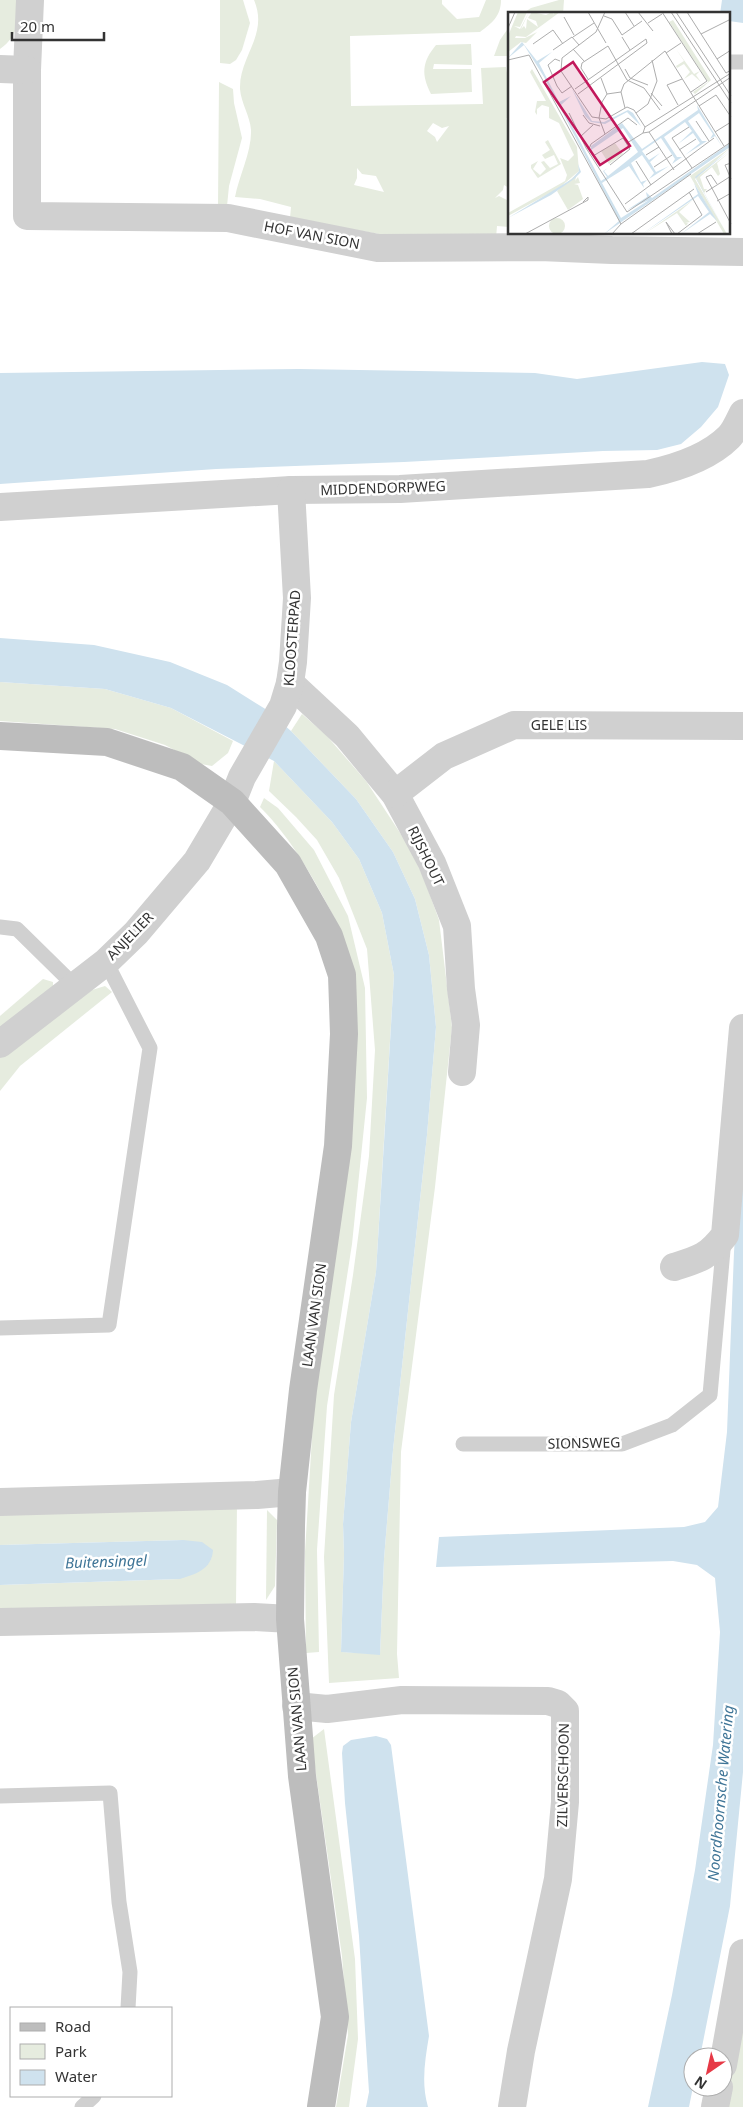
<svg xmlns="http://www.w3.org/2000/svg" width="743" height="2107" font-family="'Noto Sans',sans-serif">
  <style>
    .green { fill: #e6ecdf; fill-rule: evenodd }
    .water { fill: #cfe2ee }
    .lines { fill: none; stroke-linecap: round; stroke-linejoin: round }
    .lane { stroke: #d0d0d0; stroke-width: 15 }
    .street { stroke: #d0d0d0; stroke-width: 28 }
    .secondary { stroke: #bdbdbd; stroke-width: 28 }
    .labels { text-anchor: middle; stroke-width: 5; stroke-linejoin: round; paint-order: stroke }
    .street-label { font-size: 14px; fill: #333; stroke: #fff }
    .water-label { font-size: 15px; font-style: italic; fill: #3f7597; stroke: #fff }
    .inset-road { fill: none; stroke: #adadad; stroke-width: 1 }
    .view { fill: #c2185b; fill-opacity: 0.15; stroke: #c2185b; stroke-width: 2.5 }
    .inset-edge { fill: none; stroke: #333; stroke-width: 2.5 }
  </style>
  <rect width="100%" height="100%" fill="#fff"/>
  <g class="green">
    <path d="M 0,0 L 18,0 C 18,20 19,36 0,49 Z"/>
    <path d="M 220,0 L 243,0 L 250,23 L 242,50 L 236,60 L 230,64 L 220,63 Z"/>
    <path d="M 254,0 L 442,0 L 442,4 L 457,19 L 479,17 L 486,0 L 501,0 C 501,16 492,23 480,32 L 350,36 L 351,106 L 483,104 L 481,68 L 506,67 L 509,85 L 509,116 L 506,119 L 509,121 L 509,188 L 504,185 L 503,190 L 495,198 L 499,196 L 509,201 L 509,227 L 497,226 L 496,238 L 390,236 L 290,218 L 291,207 L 260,199 L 235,197 C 239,176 252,151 251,130 C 250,116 241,103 240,89 C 239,56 269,35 254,0 ZM 433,123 L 442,128 L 449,126 L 437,142 L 435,137 L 427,131 ZM 357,168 L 362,174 L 376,176 L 384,192 L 354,185 L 357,178 Z"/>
    <path d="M 559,0 L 564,0 L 563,14 L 522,14 L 531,8 Z"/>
    <path d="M 509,27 L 509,56 L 494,56 L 500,40 Z"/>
    <path d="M 471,44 L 472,65 L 434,64 L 433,69 L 471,69 L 472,92 L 431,94 C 421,74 422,62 436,45 Z"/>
    <path d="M 219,82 L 233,89 L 234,103 L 242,138 L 229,186 L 227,206 L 218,206 Z"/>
    <path d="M 0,682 L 105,689 L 171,708 L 233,741 L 228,753 L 212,766 L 201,764 L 165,745 L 115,729 L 0,721 Z"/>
    <path d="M 302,714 L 326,735 L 366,781 L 408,845 L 423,876 L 439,920 L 452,1027 L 435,1187 L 401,1452 L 397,1654 L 399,1678 L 329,1683 L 324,1557 L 334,1395 L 353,1275 L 369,1156 L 375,1050 L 367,949 L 339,878 L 317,840 L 296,817 L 269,791 L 274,761 L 332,822 L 359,859 L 382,913 L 394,975 L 376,1272 L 351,1422 L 343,1524 L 344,1554 L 341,1652 L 380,1654 L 384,1559 L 393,1450 L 427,1135 L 436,1027 L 429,955 L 415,899 L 393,852 L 356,799 L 291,731 Z"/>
    <path d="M 264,798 L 278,808 L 314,850 L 348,916 L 365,988 L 367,1098 L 352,1244 L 327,1406 L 317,1550 L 319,1652 L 306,1653 L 305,1552 L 314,1404 L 337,1246 L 335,919 C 314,879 292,839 260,807 Z"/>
    <path d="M 43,979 L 53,982 L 53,991 L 0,1036 L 0,1016 Z"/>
    <path d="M 105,986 L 112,992 L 20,1066 L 0,1091 L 0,1058 L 92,990 Z"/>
    <path d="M 237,1502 L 236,1608 L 0,1614 L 0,1585 L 180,1579 L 183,1540 L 0,1545 L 0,1514 Z"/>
    <path d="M 267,1510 L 277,1520 L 275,1586 L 266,1600 Z"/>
    <path d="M 324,1729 L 355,1959 L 358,2039 L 349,2107 L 336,2107 L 348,2035 L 342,1956 L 311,1739 Z"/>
    <path d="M 743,2001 L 743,2107 L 724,2107 Z"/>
  </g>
  <g class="water">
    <path d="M 722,0 L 743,0 L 743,23 L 729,21 L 729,14 L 720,14 Z"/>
    <path d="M 702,362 L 725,364 L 729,375 L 718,407 L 701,427 L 681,444 L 657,450 L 603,451 L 404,462 L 216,469 L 0,484 L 0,373 L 299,369 L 535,373 L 577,379 Z"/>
    <path d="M 0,638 L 94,645 L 170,662 L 227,685 L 267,710 L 291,731 L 356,799 L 393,852 L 415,899 L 429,955 L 436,1027 L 427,1135 L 393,1450 L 384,1559 L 380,1655 L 341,1652 L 344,1554 L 343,1524 L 351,1422 L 376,1272 L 385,1126 L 394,975 L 382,913 L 359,859 L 332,822 L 274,761 L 171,708 L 105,689 L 0,682 Z"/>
    <path d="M 743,1119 L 743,1772 L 730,1906 L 700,2057 L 693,2057 L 693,2087 L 689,2107 L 648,2107 L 672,1995 L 695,1870 L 713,1745 L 720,1632 L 715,1578 L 697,1565 L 673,1561 L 436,1567 L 439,1537 L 684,1527 L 705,1522 L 718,1507 L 727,1432 L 734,1252 Z"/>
    <path d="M 183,1540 L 202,1542 L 213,1550 C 212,1569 196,1574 180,1579 L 0,1585 L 0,1545 Z"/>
    <path d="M 376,1736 L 387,1739 L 391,1745 L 429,2036 C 425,2060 421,2083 428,2107 L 366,2107 L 369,2092 L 359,1936 L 345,1803 L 342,1753 L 343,1746 L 351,1740 Z"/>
  </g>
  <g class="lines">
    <g class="lane">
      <path d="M 729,62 L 743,62"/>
      <path d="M 0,927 L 17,929 L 75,986"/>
      <path d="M 0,1328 L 109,1325 L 150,1048 L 106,962"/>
      <path d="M 463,1444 L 622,1444 L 672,1425 L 710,1395 L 724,1239"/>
      <path d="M 0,1796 L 110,1793 L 119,1902 L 130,1972 L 128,2008"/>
      <path d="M 82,2107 L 94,2096"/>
    </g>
    <g class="street">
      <path d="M 30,0 L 27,70 L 27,216 L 228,218 L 378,248 L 540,247 L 612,250 L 743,252"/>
      <path d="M 0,69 L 27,70"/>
      <path d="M 0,507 L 291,490 L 400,489 L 648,474 C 676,468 708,458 729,437 C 735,431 739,421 743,413"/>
      <path d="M 290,683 L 347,736 L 395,794 L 432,863 L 457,926 L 461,989 L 466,1025 L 462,1072"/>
      <path d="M 395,794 L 444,756 L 514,725 L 743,726"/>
      <path d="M 0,1044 L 106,962 L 136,933 L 197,861 L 232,802 L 242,777 L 283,706 L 290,683 L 293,662 L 297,598 L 291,490"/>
      <path d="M 674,1267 C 700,1259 708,1257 725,1235 L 743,1028"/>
      <path d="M 0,1502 L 257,1495 L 292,1492"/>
      <path d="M 0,1622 L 254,1617 L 290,1619"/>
      <path d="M 296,1706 L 327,1709 L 402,1700 L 548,1701 L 558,1704 L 565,1711 L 565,1802 L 558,1879 L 521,2051 L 512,2107"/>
      <path d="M 723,2065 L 743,1953"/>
      <path d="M 715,2107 L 719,2087"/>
    </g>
    <path class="secondary" d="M 0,736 L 107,742 L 182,767 L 232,802 L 288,864 L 329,936 L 342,975 L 344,1034 L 338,1146 L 303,1390 L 292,1492 L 291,1526 L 290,1619 L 302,1776 L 335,2017 L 321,2107"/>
  </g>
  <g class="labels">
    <g class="street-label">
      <text transform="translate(312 235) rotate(11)" y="5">HOF VAN SION</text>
      <text transform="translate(383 488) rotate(-2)" y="5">MIDDENDORPWEG</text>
      <text transform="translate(292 638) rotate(-86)" y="5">KLOOSTERPAD</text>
      <text x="559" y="730">GELE LIS</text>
      <text transform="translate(426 856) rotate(64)" y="5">RIJSHOUT</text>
      <text transform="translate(130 936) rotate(-46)" y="5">ANJELIER</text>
      <text transform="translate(314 1315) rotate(-82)" y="5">LAAN VAN SION</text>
      <text transform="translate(584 1443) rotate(-1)" y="5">SIONSWEG</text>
      <text transform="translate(297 1719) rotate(-95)" y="5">LAAN VAN SION</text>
      <text transform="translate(563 1775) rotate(-89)" y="5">ZILVERSCHOON</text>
    </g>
    <g class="water-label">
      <text transform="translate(106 1562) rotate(-2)" y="5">Buitensingel</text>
      <text transform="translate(721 1793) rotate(-85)" y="5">Noordhoornsche Watering</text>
    </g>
  </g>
  <g transform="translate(508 12)">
    <rect width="222" height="222" fill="#fff"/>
    <path d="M 10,0 L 19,0 L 12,15 L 6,14 L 12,17 L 21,0 L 13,17 L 16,14 L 18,17 L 19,7 L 30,15 L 28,9 L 20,6 L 24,0 L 38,3 L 44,0 L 46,3 L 45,0 L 52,0 L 18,25 L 8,24 L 7,26 L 17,26 L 29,20 L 18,31 L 13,30 L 0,40 L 0,24 ZM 165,8 L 203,68 L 187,82 L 185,80 L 200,70 L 161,10 ZM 168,37 L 186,62 L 192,59 L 188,63 L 193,70 L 184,62 L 176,67 L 182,60 L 176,52 L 169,56 L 168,54 L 176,49 ZM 24,57 L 69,135 L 71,159 L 51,176 L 0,204 L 0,201 L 57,169 L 59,163 L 52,146 L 60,149 L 66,143 L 51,111 L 41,106 L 41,95 L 34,93 L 29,97 L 29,103 L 27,100 L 29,89 L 38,89 L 22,60 ZM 40,128 L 53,152 L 30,166 L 29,165 L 23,156 L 23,153 L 30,149 L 25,157 L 32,163 L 38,157 L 33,150 L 36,149 L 42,156 L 50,152 L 46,143 L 37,147 L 34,143 L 42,138 L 37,130 ZM 107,131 L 115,142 L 101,152 L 93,139 ZM 222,136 L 187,167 L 219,222 L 216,222 L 182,164 ZM 222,140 L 209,151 L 212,162 L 210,164 L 204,155 L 192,165 L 196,177 L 199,177 L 196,181 L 188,166 ZM 69,162 L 67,169 L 70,165 L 72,171 L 66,172 L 70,173 L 75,187 L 60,198 L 49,179 ZM 185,188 L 171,200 L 182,210 L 177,211 L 180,211 L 178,214 L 169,201 L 136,222 ZM41 214a8 8 0 1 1 16 0a8 8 0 1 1-16 0Z" fill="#e6ecdf"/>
    <path d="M 14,30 L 29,49 L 44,40 L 31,51 L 51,90 L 63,84 L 53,93 L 93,169 L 99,165 L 95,159 L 100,156 L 96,159 L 100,164 L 130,140 L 115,116 L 83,138 L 83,134 L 114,111 L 134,137 L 190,98 L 189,93 L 215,136 L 222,131 L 222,135 L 96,222 L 111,209 L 36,65 L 16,33 L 0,46 ZM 191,101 L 205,122 L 202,127 L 207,124 L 215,136 L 144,186 L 138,180 L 139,185 L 119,198 L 141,188 L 113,206 L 94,171 L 100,167 L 102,171 L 100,167 L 121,154 L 136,176 L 135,172 L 139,168 L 133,170 L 123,151 L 134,143 L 146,161 L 141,167 L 161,154 L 148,160 L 142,150 L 152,141 L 141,148 L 134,139 L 153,126 L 167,147 L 164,152 L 174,145 L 169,145 L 156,125 L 177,110 L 184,119 L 170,132 L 185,121 L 192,131 L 177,143 L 199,129 L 194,129 L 180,109 ZM 64,77 L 84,109 L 96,110 L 120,98 L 125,101 L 133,114 L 119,100 L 97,112 L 83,110 L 77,104 ZM 222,138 L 188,166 L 219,222 L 187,165 ZM 70,152 L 73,160 L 66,167 L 43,183 L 0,206 L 64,167 L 71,159 ZM 186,171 L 209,209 L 202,202 L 173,222 L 201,200 L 190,184 L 134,222 L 190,182 Z" fill="#cfe2ee" fill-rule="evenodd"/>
    <path class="inset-road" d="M 80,0 L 98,31M 97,0 L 88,20 L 54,46 L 53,59 L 84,105 L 98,107 L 119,95 L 126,98 L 137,115M 117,0 L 126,14M 130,0 L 145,19M 154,0 L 199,69 L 183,80M 163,0 L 223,91M 168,0 L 223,84M 179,0 L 218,61 L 223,58M 96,4 L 104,7 L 114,23 L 134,9M 56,5 L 66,23M 140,11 L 154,2M 0,16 L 7,0M 193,22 L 223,7M 65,25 L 86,11M 114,25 L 122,38M 25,32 L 45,18 L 55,32M 65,37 L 76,49M 45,38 L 64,25 L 71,33M 158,41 L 173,31M 209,47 L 223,38M 0,48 L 21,43 L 113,212M 52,49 L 47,47 L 40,53 L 49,74 L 54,81 L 64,74M 117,57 L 122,66 L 140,73M 93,66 L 99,82M 80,67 L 73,56 L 74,51 L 100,34 L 119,68 L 136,76 L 152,98M 159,73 L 170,93M 159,73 L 174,67M 67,77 L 138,27 L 139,31 L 70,82M 143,81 L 154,94M 191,94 L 208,83 L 223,105M 117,96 L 113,80 L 116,72 L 157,39 L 216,134M 61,101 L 78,136 L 119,200 L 223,130M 128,101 L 140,92 L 149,69 L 144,48M 75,103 L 81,111 L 92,114M 188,109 L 201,129M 181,115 L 164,126 L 184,156M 141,120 L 166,158M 207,120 L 223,110M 135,121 L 137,115 L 223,61M 135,121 L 141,120 L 223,65M 97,122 L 91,106 L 94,90 L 99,82 L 113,80M 72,125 L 85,113M 119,131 L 135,121M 81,137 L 83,132 L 120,106 L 129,113M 171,138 L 188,127M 138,143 L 151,135M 85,144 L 115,126 L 122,137 L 102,153M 128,149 L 143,173M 223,151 L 217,153 L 223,167M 146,155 L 164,143M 209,172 L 203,163 L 198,165 L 223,212M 198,180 L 223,164M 209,189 L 223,181M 117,192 L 206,126M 17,222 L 80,188 L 80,185 L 75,190M 104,222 L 113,212 L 183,162M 123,222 L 186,177M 164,222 L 158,210 L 167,222M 169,222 L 194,203 L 181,180M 189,222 L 208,210"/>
    <path class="view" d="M 65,50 L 122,134 L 92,153 L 36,70 Z"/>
    <rect width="222" height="222" class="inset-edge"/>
  </g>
  <rect x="10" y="2007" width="162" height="90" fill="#ffffff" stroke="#adadad"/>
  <rect x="20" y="2023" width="25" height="8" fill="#bdbdbd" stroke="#adadad"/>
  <text x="55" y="2032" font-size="15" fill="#333333">Road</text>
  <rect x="20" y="2044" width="25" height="15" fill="#e6ecdf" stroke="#adadad"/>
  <text x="55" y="2057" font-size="15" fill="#333333">Park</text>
  <rect x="20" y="2070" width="25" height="15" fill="#cfe2ee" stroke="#adadad"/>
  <text x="55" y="2082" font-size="15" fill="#333333">Water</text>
  <g transform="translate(708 2072) rotate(214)"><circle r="24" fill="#ffffff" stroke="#adadad"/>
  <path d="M0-4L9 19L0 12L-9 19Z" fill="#e63946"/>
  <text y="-8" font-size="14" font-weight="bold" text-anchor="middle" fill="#333333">N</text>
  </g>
  <path d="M12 32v8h92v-8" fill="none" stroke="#333333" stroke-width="2.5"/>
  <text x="20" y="32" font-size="15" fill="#333333" stroke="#ffffff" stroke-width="4" paint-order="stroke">20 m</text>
</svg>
